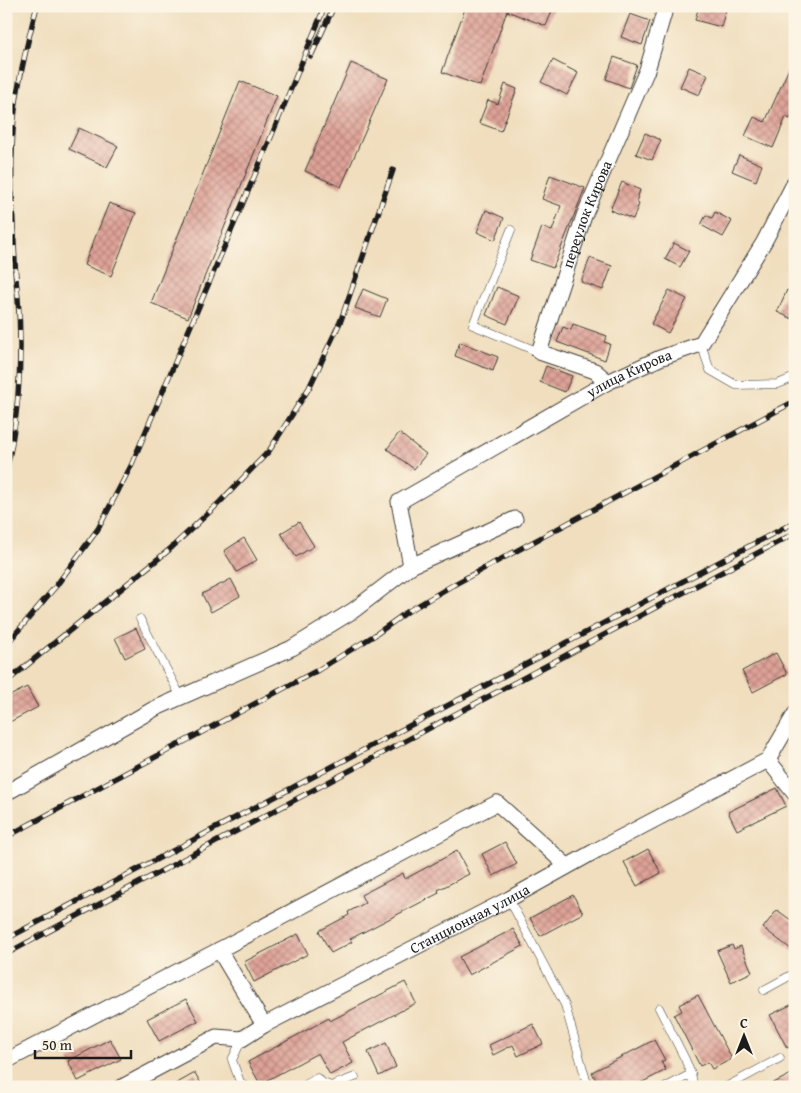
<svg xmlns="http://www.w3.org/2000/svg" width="801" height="1093" font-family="'Gentium Book Plus',serif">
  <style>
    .building { fill: url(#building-cross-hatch) }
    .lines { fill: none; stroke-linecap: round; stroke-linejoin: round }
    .lane-casing { stroke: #3c3934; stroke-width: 9 }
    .street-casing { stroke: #3c3934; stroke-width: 17 }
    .lane { stroke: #fff; stroke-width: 8 }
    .street { stroke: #fff; stroke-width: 15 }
    .rail-casing { stroke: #1c1c1c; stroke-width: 5.5 }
    .rail { stroke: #fcf5e5; stroke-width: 4; stroke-dasharray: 11; stroke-linecap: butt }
    .labels { text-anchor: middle; stroke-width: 4.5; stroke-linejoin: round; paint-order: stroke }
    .street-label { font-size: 15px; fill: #1c1c1c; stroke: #fcf5e5 }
  </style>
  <defs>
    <pattern id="building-cross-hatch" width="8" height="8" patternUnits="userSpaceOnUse" patternTransform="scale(1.25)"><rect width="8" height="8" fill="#dfa398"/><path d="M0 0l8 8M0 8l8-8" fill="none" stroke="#b4847b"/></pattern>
  </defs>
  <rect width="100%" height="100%" fill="#fcf5e5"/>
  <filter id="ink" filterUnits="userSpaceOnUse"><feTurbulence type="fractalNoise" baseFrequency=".02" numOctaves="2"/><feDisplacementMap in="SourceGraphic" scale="10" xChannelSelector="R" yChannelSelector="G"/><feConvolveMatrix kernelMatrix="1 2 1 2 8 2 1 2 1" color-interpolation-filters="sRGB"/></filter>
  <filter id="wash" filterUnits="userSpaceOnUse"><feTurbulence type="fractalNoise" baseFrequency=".0096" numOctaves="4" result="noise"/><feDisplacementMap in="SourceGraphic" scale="20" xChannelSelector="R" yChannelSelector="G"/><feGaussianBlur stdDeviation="1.12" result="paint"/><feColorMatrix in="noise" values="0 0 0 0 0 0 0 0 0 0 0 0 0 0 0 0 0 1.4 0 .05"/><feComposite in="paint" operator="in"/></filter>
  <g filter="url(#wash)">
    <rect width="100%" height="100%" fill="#f0debe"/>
    <g id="blocks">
      <g class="building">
        <path d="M 466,6 L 554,6 L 546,26 L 507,11 L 480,86 L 442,72 Z"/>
        <path d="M 699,6 L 727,6 L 721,27 L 695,20 Z"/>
        <path d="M 630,14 L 650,21 L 642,45 L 621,37 Z"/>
        <path d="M 795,55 L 795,108 L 790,119 L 786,117 L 773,148 L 745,136 L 754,117 L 765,122 Z"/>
        <path d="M 614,57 L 637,65 L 629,88 L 606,79 Z"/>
        <path d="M 553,60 L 578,73 L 567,95 L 541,82 Z"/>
        <path d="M 351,63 L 388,79 L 341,187 L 305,171 Z"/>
        <path d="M 689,67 L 708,75 L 699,95 L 680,87 Z"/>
        <path d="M 240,81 L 277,96 L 188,318 L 151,303 Z"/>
        <path d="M 505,84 L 517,89 L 501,131 L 479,123 L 488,100 L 498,104 Z"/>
        <path d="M 79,128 L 118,146 L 107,167 L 69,149 Z"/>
        <path d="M 645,133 L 661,140 L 652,160 L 636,154 Z"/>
        <path d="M 739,155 L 762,165 L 756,181 L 732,171 Z"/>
        <path d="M 550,175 L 585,188 L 553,268 L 530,260 L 542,227 L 552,231 L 561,206 L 542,199 Z"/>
        <path d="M 622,182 L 640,190 L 636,202 L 639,204 L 633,219 L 610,210 Z"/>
        <path d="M 109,203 L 136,213 L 111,276 L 84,265 Z"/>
        <path d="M 486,210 L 504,218 L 495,240 L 477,232 Z"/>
        <path d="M 715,212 L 732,221 L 723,237 L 701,225 L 706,215 L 712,218 Z"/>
        <path d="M 674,243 L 689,251 L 680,267 L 665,259 Z"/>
        <path d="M 590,258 L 612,266 L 603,290 L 581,282 Z"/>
        <path d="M 497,287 L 519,296 L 507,324 L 486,315 Z"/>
        <path d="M 363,289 L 387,299 L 380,317 L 355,308 Z"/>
        <path d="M 669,290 L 687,299 L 668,333 L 651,324 Z"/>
        <path d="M 787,290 L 795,294 L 795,320 L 777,312 Z"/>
        <path d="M 573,324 L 607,336 L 604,342 L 610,344 L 605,360 L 557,342 L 563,327 L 571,330 Z"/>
        <path d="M 460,342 L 498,357 L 493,371 L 455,356 Z"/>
        <path d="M 546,366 L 572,376 L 565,392 L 540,382 Z"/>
        <path d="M 399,433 L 426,454 L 414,469 L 387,449 Z"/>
        <path d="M 299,522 L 314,546 L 296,557 L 281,533 Z"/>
        <path d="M 244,538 L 257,560 L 237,572 L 224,551 Z"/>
        <path d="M 231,579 L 240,596 L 211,612 L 202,594 Z"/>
        <path d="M 136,628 L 145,648 L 125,658 L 115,638 Z"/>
        <path d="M 776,653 L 787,674 L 753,692 L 742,671 Z"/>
        <path d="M 27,687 L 38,707 L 6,724 L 6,698 Z"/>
        <path d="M 777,788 L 786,806 L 737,830 L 728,812 Z"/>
        <path d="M 505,842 L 517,864 L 493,876 L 482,854 Z"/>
        <path d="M 648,849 L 661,873 L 637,886 L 624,862 Z"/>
        <path d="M 457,851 L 469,874 L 438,890 L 439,893 L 350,939 L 352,942 L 331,953 L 319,931 L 349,915 L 348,912 L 365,903 L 361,895 L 403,873 L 405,879 Z"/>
        <path d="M 573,895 L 583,913 L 540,936 L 530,918 Z"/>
        <path d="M 777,910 L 795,923 L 795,952 L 763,928 Z"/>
        <path d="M 513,929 L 523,946 L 469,975 L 459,957 Z"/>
        <path d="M 298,934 L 308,954 L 254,982 L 244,962 Z"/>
        <path d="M 732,945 L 734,949 L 741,946 L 752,972 L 731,982 L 717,951 Z"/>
        <path d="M 405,982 L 416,1003 L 342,1042 L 353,1063 L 330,1075 L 318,1053 L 260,1084 L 248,1062 L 329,1018 L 330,1021 Z"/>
        <path d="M 698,995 L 732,1059 L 712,1069 L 708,1062 L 700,1066 L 674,1015 L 682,1011 L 679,1005 Z"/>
        <path d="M 186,999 L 198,1021 L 159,1041 L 147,1019 Z"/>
        <path d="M 795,1003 L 795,1044 L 787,1048 L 770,1015 Z"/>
        <path d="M 533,1024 L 543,1044 L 518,1056 L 513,1045 L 493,1055 L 489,1045 Z"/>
        <path d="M 110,1039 L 121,1059 L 78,1081 L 68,1061 Z"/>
        <path d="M 654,1040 L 665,1060 L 661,1062 L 666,1070 L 633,1087 L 599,1087 L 592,1072 Z"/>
        <path d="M 386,1043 L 396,1067 L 379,1076 L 368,1052 Z"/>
        <path d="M 795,1072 L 795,1087 L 766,1087 Z"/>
        <path d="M 195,1073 L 203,1087 L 170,1087 Z"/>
      </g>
    </g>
  </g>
  <g filter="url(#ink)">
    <use href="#blocks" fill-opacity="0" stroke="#3c3934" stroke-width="1"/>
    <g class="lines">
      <g class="lane-casing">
        <g id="lane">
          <path d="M 511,230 L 473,325 L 539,352"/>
          <path d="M 701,344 L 710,370 L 736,385 L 778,384 L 795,377"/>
          <path d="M 140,619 L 181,697"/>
          <path d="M 509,899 L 565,1005 L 588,1087"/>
          <path d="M 764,990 L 795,973"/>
          <path d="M 659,1008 L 685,1059 L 691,1074"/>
          <path d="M 242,1039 L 232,1060 L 240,1082 L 245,1087"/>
          <path d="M 302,1087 L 317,1078 L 323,1083 L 331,1086 L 355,1077"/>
          <path d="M 666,1087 L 691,1074 L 694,1087"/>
          <path d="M 726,1087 L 780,1058"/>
        </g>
      </g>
      <g class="street-casing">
        <g id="street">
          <path id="s1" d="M 608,382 L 595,371 L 539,352 L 584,216 L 647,70 L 666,6"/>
          <path id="s2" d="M 411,566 L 399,502 L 608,382 L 660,358 L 701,344 L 764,242 L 795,182"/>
          <path d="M 768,760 L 795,794"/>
          <path d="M 6,793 L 154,709 L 292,648 L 354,610 L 411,566 L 515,519"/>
          <path d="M 219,950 L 264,1025"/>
          <path d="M 6,1061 L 219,950 L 497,803 L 567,866"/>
          <path id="s3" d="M 122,1087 L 216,1037 L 242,1039 L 264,1025 L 509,899 L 597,850 L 768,760 L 795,714"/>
        </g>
      </g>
      <use href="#lane" class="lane"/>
      <use href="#street" class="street"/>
      <g class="rail-casing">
        <g id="rail">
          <path d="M 6,24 L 11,6"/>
          <path d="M 311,56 L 334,6"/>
          <path d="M 16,279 C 13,225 9,172 14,118 C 18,81 27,43 37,6"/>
          <path d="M 6,472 C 21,408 24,337 15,271"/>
          <path d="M 6,645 L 56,586 L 98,529 L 131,466 L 271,137 L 325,6"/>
          <path d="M 6,682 L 169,550 L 220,502 L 269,451 L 309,388 L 341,320 L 393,170"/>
          <path d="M 6,837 L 318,670 L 375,635 L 407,612 L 453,585 L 795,401"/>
          <path d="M 6,939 L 795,522"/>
          <path d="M 6,954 L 795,533"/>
        </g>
      </g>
      <use href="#rail" class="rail"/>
    </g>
  </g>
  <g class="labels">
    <g class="street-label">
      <text dy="5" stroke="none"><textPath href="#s1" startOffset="222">переулок Кирова</textPath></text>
      <text dy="5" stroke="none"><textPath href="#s2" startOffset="329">улица Кирова</textPath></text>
      <text dy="5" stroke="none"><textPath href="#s3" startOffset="390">Станционная улица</textPath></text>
    </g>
  </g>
  <rect width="801" height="1093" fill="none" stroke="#fcf5e5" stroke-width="25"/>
  <g transform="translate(744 1036)" stroke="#fcf5e5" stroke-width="4" paint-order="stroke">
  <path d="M0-4L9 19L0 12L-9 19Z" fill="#1c1c1c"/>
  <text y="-8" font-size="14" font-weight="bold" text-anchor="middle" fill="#1c1c1c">С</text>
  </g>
  <path d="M35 1050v8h96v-8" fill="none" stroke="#1c1c1c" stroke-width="2.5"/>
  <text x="42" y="1050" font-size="15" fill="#1c1c1c" stroke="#fcf5e5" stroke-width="4" paint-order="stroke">50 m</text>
</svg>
